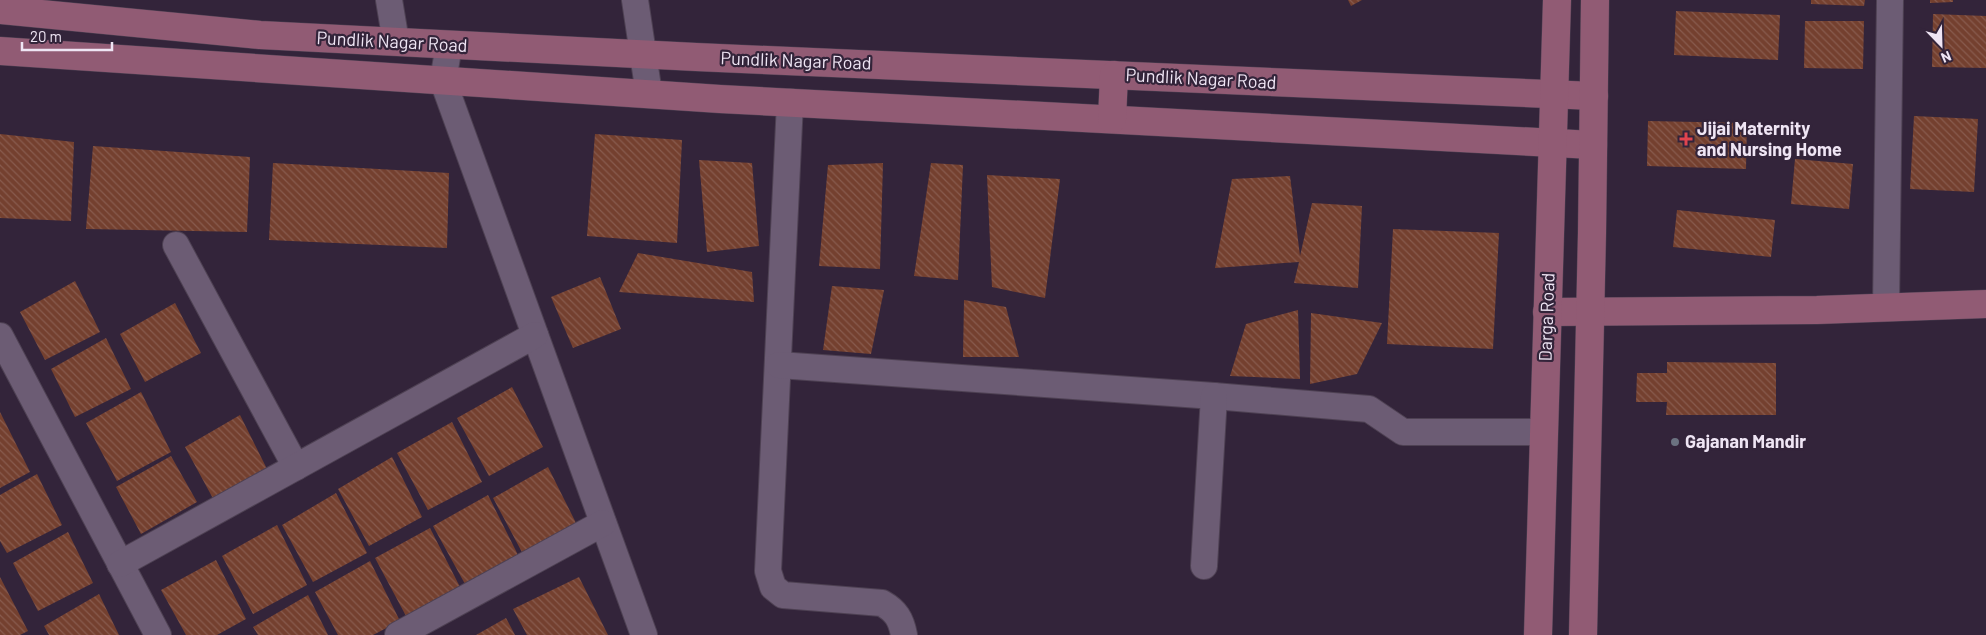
<svg xmlns="http://www.w3.org/2000/svg" width="1986" height="635" font-family="Barlow,sans-serif">
  <style>
    .building { fill: url(#building-back-hatch) }
    .lines { fill: none; stroke-linecap: round; stroke-linejoin: round }
    .street-casing { stroke: #4e4153; stroke-width: 28 }
    .secondary-casing { stroke: #4e4153; stroke-width: 29 }
    .street { stroke: #6c5c74; stroke-width: 26 }
    .secondary { stroke: #915b74; stroke-width: 28 }
    .health-dot { fill: #e0444e; stroke: #33243a; stroke-width: 2 }
    .worship-dot { fill: #6b7280; stroke: #33243a; stroke-width: 2 }
    .labels { text-anchor: middle; stroke-width: 4.5; stroke-linejoin: round; paint-order: stroke }
    .street-label { font-size: 18px; fill: #efe5f4; stroke: #33243a }
    .poi-label { font-size: 18px; font-weight: bold; fill: #efe5f4; stroke: #33243a; text-anchor: start }
  </style>
  <defs>
    <pattern id="building-back-hatch" width="6" height="6" patternUnits="userSpaceOnUse" patternTransform="scale(1.25)"><rect width="6" height="6" fill="#74402f"/><path d="M-1 5l2 2M0 0l6 6M5-1l2 2" fill="none" stroke="#885b4e"/></pattern>
  </defs>
  <rect width="100%" height="100%" fill="#33243a"/>
  <g class="building">
    <path d="M 1348,0 L 1362,0 L 1351,6 Z"/>
    <path d="M 1811,0 L 1865,0 L 1864,6 L 1811,4 Z"/>
    <path d="M 1930,0 L 1953,0 L 1953,2 L 1930,3 Z"/>
    <path d="M 1676,11 L 1780,15 L 1778,60 L 1674,55 Z"/>
    <path d="M 1933,14 L 1986,16 L 1986,68 L 1932,67 Z"/>
    <path d="M 1805,21 L 1864,21 L 1863,69 L 1804,68 Z"/>
    <path d="M 1914,116 L 1978,119 L 1974,192 L 1910,189 Z"/>
    <path d="M 1648,121 L 1747,123 L 1746,169 L 1647,166 Z"/>
    <path d="M 0,134 L 74,142 L 71,221 L 0,218 Z"/>
    <path d="M 595,134 L 682,140 L 677,243 L 587,236 Z"/>
    <path d="M 93,146 L 250,157 L 247,232 L 86,229 Z"/>
    <path d="M 1795,159 L 1853,164 L 1849,209 L 1791,204 Z"/>
    <path d="M 699,160 L 752,163 L 759,246 L 707,252 Z"/>
    <path d="M 273,163 L 449,173 L 447,248 L 269,240 Z"/>
    <path d="M 883,163 L 880,269 L 819,266 L 828,165 Z"/>
    <path d="M 931,163 L 963,165 L 958,280 L 914,276 Z"/>
    <path d="M 987,175 L 1060,179 L 1045,298 L 992,287 Z"/>
    <path d="M 1290,176 L 1300,256 L 1312,203 L 1362,206 L 1358,288 L 1294,283 L 1299,262 L 1215,268 L 1232,179 Z"/>
    <path d="M 1677,210 L 1775,220 L 1771,257 L 1673,247 Z"/>
    <path d="M 1393,229 L 1499,233 L 1493,349 L 1387,344 Z"/>
    <path d="M 638,253 L 752,272 L 754,302 L 619,292 Z"/>
    <path d="M 600,277 L 621,329 L 573,348 L 551,297 Z"/>
    <path d="M 75,281 L 100,332 L 45,360 L 20,312 Z"/>
    <path d="M 832,286 L 884,290 L 871,354 L 823,350 Z"/>
    <path d="M 964,300 L 1006,307 L 1019,357 L 963,357 Z"/>
    <path d="M 175,303 L 201,353 L 145,382 L 120,334 Z"/>
    <path d="M 1298,310 L 1300,379 L 1230,376 L 1246,324 Z"/>
    <path d="M 1311,313 L 1382,323 L 1357,374 L 1310,384 Z"/>
    <path d="M 106,338 L 131,389 L 75,417 L 51,369 Z"/>
    <path d="M 1667,362 L 1776,363 L 1776,415 L 1666,415 L 1667,402 L 1636,402 L 1637,373 L 1667,373 Z"/>
    <path d="M 512,387 L 543,447 L 489,476 L 457,418 Z"/>
    <path d="M 141,392 L 171,452 L 117,481 L 86,423 Z"/>
    <path d="M 0,412 L 30,472 L 0,488 Z"/>
    <path d="M 240,415 L 270,475 L 216,504 L 185,447 Z"/>
    <path d="M 452,422 L 482,482 L 428,510 L 397,453 Z"/>
    <path d="M 171,456 L 197,502 L 141,534 L 116,487 Z"/>
    <path d="M 392,457 L 422,517 L 369,546 L 338,489 Z"/>
    <path d="M 548,467 L 578,527 L 524,556 L 493,498 Z"/>
    <path d="M 37,474 L 62,525 L 7,553 L 0,541 L 0,495 Z"/>
    <path d="M 336,493 L 367,553 L 313,582 L 282,525 Z"/>
    <path d="M 488,495 L 518,555 L 465,584 L 433,526 Z"/>
    <path d="M 277,525 L 307,585 L 253,614 L 222,556 Z"/>
    <path d="M 430,528 L 460,587 L 406,616 L 375,558 Z"/>
    <path d="M 68,532 L 93,583 L 38,611 L 13,563 Z"/>
    <path d="M 216,560 L 246,619 L 217,635 L 186,635 L 161,590 Z"/>
    <path d="M 370,561 L 400,621 L 373,635 L 338,635 L 315,592 Z"/>
    <path d="M 0,577 L 28,631 L 20,635 L 0,635 Z"/>
    <path d="M 579,577 L 608,635 L 527,635 L 513,609 Z"/>
    <path d="M 99,594 L 119,635 L 49,635 L 44,626 Z"/>
    <path d="M 308,595 L 328,635 L 258,635 L 253,627 Z"/>
    <path d="M 506,618 L 515,635 L 476,635 Z"/>
  </g>
  <g class="lines">
    <g class="street-casing">
      <g id="street">
        <path d="M 389,0 L 396,42"/>
        <path d="M 635,0 L 649,94"/>
        <path d="M 449,45 L 443,81 L 644,635"/>
        <path d="M 790,102 L 768,571 L 773,587 L 783,595 L 882,603 C 896,611 901,619 904,635"/>
        <path d="M 176,245 L 296,467"/>
        <path d="M 1886,308 L 1890,0"/>
        <path d="M 0,336 L 158,635"/>
        <path d="M 779,365 L 1214,396 L 1369,409 L 1403,432 L 1543,432"/>
        <path d="M 120,564 L 535,335"/>
        <path d="M 1204,566 L 1214,396"/>
        <path d="M 398,635 L 603,523"/>
      </g>
    </g>
    <g class="secondary-casing">
      <g id="secondary">
        <path d="M 0,10 L 260,35 L 696,57 L 1594,96"/>
        <path d="M 0,51 L 720,99 L 1593,145"/>
        <path d="M 1112,119 L 1114,75"/>
        <path d="M 1547,312 L 1817,310 L 1986,304"/>
        <path d="M 1538,635 L 1557,0"/>
        <path d="M 1583,635 L 1592,233 L 1595,0"/>
      </g>
    </g>
    <use href="#street" class="street"/>
    <use href="#secondary" class="secondary"/>
  </g>
  <path class="health-dot" d="M1683.5 131.5h5v5h5v5h-5v5h-5v-5h-5v-5h5z"/>
  <circle class="worship-dot" cx="1675" cy="442" r="5"/>
  <g class="labels">
    <g class="street-label">
      <text transform="translate(392 42) rotate(3)" y="6">Pundlik Nagar Road</text>
      <text transform="translate(796 61) rotate(2)" y="6">Pundlik Nagar Road</text>
      <text transform="translate(1201 79) rotate(3)" y="6">Pundlik Nagar Road</text>
      <text transform="translate(1547 317) rotate(-88)" y="6">Darga Road</text>
    </g>
    <g class="poi-label">
      <text x="1697" y="135">Jijai Maternity<tspan x="1697" dy="21">and Nursing Home</tspan></text>
      <text x="1685" y="448">Gajanan Mandir</text>
    </g>
  </g>
  <g transform="translate(1941 45) rotate(157)" stroke="#33243a" stroke-width="4" paint-order="stroke">
  <path d="M0-4L9 19L0 12L-9 19Z" fill="#efe5f4"/>
  <text y="-8" font-size="14" font-weight="bold" text-anchor="middle" fill="#efe5f4">N</text>
  </g>
  <path d="M22 42v8h90v-8" fill="none" stroke="#efe5f4" stroke-width="2.5"/>
  <text x="30" y="42" font-size="15" fill="#efe5f4" stroke="#33243a" stroke-width="4" paint-order="stroke">20 m</text>
</svg>
